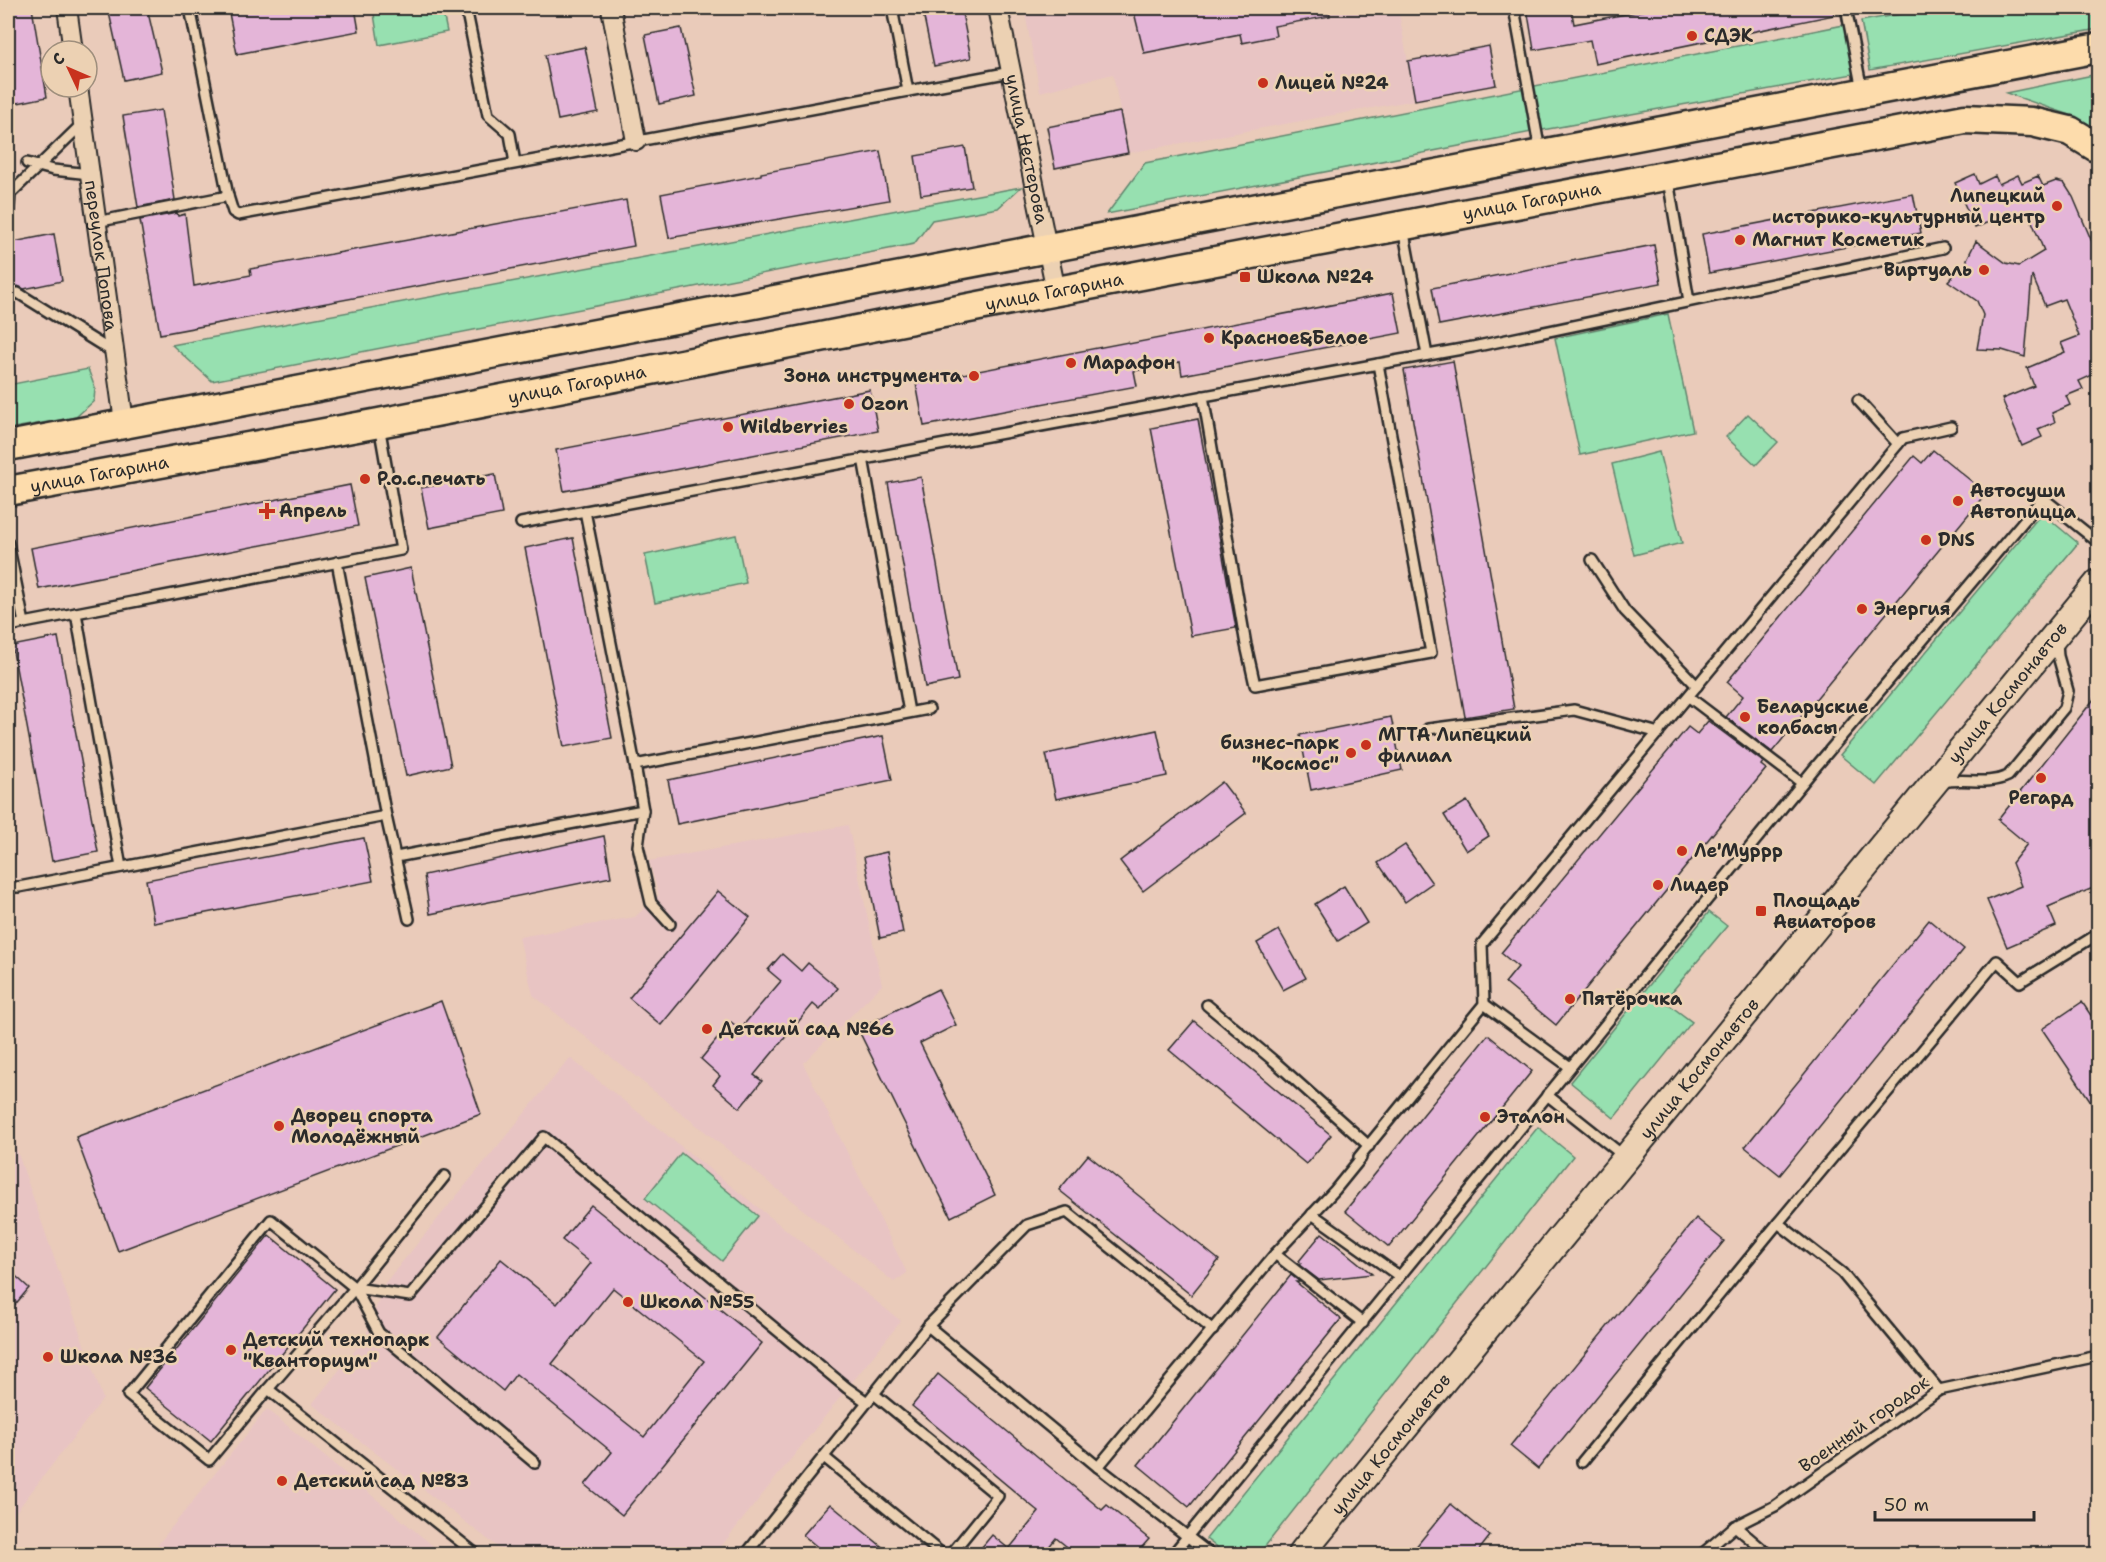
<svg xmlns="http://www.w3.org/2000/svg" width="2106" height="1562" font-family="'Shantell Sans',sans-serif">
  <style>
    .built { fill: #e8c4c3 }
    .green { fill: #97e0b0; stroke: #61866e; stroke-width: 1.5 }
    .building { fill: #e4b5d8; stroke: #2b2b2b; stroke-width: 1.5; fill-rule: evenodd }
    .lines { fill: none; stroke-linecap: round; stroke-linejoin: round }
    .service-casing { stroke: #2b2b2b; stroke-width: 14 }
    .minor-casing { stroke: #2b2b2b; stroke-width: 22 }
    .secondary-casing { stroke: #2b2b2b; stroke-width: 30 }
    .primary-casing { stroke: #2b2b2b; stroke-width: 33 }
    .service { stroke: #ecd1b3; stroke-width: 9 }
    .minor { stroke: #ecd1b3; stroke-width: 18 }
    .secondary { stroke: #ecd1b3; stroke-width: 26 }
    .primary { stroke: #fddcac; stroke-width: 28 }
    .poi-dot { fill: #c8321e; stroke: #ecd1b3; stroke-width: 2 }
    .labels { text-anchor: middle; stroke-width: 5; stroke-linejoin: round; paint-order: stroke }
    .poi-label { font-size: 18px; font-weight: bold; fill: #2b2b2b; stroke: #ecd1b3; text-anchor: start }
    .street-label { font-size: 18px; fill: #2b2b2b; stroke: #ecd1b3 }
  </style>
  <rect width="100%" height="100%" fill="#eacbba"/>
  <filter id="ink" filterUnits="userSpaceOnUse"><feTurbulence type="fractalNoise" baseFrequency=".0167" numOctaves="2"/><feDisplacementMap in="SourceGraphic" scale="12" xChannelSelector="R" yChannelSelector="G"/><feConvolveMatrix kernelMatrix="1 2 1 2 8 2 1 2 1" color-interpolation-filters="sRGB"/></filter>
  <g filter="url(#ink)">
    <g class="built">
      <path d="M 1024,8 L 1398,8 L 1415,100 L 1128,153 L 1113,74 L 1040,92 Z"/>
      <path d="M 848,825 L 882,985 L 803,1063 L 907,1273 L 894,1282 L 533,995 L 519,937 L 635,917 L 659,895 L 649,861 Z"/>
      <path d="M 570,1058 L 901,1321 L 715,1554 L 507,1554 L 312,1404 L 365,1338 L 385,1283 Z"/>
      <path d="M 8,1125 L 103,1399 L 8,1522 Z"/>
      <path d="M 267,1409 L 443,1554 L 152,1554 L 151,1553 Z"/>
    </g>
    <g class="green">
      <path d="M 373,8 L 442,8 L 447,32 L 379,45 Z"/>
      <path d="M 1935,8 L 2098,8 L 2098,29 L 1870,70 L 1861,21 Z"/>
      <path d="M 1849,24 L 1859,73 L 1537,131 L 1107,214 L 1145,163 Z"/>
      <path d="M 2098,74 L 2098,130 L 2073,116 L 2006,93 Z"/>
      <path d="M 1021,187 L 998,208 L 932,220 L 914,244 L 212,381 L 172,345 Z"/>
      <path d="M 1668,314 L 1693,431 L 1580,455 L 1555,338 Z"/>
      <path d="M 88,369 L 95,388 L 94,401 L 76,417 L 8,429 L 8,385 Z"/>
      <path d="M 1748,414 L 1778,442 L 1756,465 L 1726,437 Z"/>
      <path d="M 1659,452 L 1682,543 L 1634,555 L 1612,464 Z"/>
      <path d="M 2042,513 L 2078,543 L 1876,785 L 1840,755 Z"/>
      <path d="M 736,535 L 746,583 L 655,603 L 645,555 Z"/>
      <path d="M 1709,912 L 1727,926 L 1664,1001 L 1692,1022 L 1614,1118 L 1570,1082 Z"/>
      <path d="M 1538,1127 L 1573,1156 L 1259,1554 L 1226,1554 L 1206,1539 Z"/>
      <path d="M 681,1153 L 758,1216 L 722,1261 L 645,1198 Z"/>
    </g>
    <g class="building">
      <path d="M 8,8 L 32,8 L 47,97 L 8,105 Z"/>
      <path d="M 108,8 L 147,8 L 162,72 L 124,80 Z"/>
      <path d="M 228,8 L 355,8 L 359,31 L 237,54 Z"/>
      <path d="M 922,8 L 961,8 L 971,58 L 934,66 Z"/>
      <path d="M 1133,8 L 1329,8 L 1330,16 L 1274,26 L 1276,36 L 1242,43 L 1240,34 L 1144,53 Z"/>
      <path d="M 1527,8 L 1571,8 L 1574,24 L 1656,8 L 1833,8 L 1834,15 L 1595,64 L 1590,40 L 1534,50 Z"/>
      <path d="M 681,28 L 696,96 L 659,104 L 645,35 Z"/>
      <path d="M 1489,46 L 1496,85 L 1415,100 L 1408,61 Z"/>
      <path d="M 585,47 L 598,112 L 558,120 L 545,55 Z"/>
      <path d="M 161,110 L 175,200 L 138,207 L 123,116 Z"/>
      <path d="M 1120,112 L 1128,153 L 1055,168 L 1047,127 Z"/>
      <path d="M 965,147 L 972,187 L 921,195 L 915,156 Z"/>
      <path d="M 880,151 L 889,200 L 669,238 L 661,194 L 761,175 L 761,173 Z"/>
      <path d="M 1975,174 L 1979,184 L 1995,176 L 1999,184 L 2018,175 L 2022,183 L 2038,176 L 2043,186 L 2056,181 L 2064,183 L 2073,197 L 2098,256 L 2098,363 L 2093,365 L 2097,373 L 2079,381 L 2083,389 L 2066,396 L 2070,405 L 2052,413 L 2055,422 L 2038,429 L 2042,437 L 2022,446 L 2002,399 L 2034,386 L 2027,368 L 2065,352 L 2061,343 L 2079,336 L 2064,299 L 2045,306 L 2032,275 L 2025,357 L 2002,350 L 1977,349 L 1983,315 L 1977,301 L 1948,281 L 1967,262 L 1967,259 L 1976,241 L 2006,263 L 2019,266 L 2044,251 L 2029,214 L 2015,221 L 2011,212 L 1975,228 L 1955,183 Z"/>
      <path d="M 1913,194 L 1921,233 L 1709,273 L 1702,234 Z"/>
      <path d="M 626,200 L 634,246 L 160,334 L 140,220 L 177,213 L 178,216 L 185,214 L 194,286 L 251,275 L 250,269 Z"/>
      <path d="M 54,234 L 62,281 L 24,289 L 18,286 L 8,292 L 8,243 Z"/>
      <path d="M 1654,245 L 1661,283 L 1439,325 L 1432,288 Z"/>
      <path d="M 1393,293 L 1401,333 L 1182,375 L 1180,362 L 1134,371 L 1137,386 L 924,426 L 916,383 L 1128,342 L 1129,344 Z"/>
      <path d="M 1453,361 L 1514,709 L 1465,717 L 1404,370 Z"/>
      <path d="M 870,390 L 878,431 L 564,491 L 556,450 Z"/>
      <path d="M 1198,419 L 1236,628 L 1191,636 L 1151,428 Z"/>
      <path d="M 1933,450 L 1986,493 L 1772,752 L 1726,717 L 1743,696 L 1727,682 L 1914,456 L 1922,463 Z"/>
      <path d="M 495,474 L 502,514 L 429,528 L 421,488 Z"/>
      <path d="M 921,477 L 958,680 L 925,687 L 888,483 Z"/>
      <path d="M 350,485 L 358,526 L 39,589 L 31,548 Z"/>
      <path d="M 573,538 L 612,738 L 564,747 L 525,548 Z"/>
      <path d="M 411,568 L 451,766 L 406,776 L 365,578 Z"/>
      <path d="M 58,637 L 98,852 L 52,861 L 12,646 Z"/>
      <path d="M 2098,694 L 2098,886 L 2048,907 L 2056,926 L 2007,947 L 1987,900 L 2021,886 L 2012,863 L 2027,844 L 1998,820 Z"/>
      <path d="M 1391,717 L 1402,770 L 1311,790 L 1300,735 Z"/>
      <path d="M 1708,721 L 1763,762 L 1761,765 L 1766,769 L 1556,1025 L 1505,983 L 1518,967 L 1501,953 L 1688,727 L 1697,734 Z"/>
      <path d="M 1157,730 L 1167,776 L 1056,799 L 1046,754 Z"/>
      <path d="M 883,736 L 892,780 L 677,824 L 668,780 Z"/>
      <path d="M 1222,782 L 1246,813 L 1143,891 L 1120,861 Z"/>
      <path d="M 1467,801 L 1489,836 L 1466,851 L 1444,815 Z"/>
      <path d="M 604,836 L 611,877 L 430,914 L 424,875 Z"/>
      <path d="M 364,838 L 373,881 L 154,923 L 146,880 Z"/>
      <path d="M 1405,845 L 1432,883 L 1405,902 L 1378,863 Z"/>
      <path d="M 887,852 L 903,933 L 880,938 L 864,857 Z"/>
      <path d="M 1344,886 L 1367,923 L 1338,941 L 1315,904 Z"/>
      <path d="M 718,891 L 750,917 L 661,1025 L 629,998 Z"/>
      <path d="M 1929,920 L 1964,949 L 1780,1175 L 1745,1147 Z"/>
      <path d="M 1279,930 L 1306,978 L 1283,990 L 1257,943 Z"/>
      <path d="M 782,954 L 801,971 L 808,963 L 838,988 L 820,1010 L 813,1004 L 754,1075 L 762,1081 L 740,1108 L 713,1085 L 720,1076 L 701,1059 L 731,1022 L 740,1029 L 781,981 L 768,970 Z"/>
      <path d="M 938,989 L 956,1025 L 920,1043 L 995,1195 L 951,1217 L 858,1029 Z"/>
      <path d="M 441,1001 L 481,1114 L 118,1251 L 76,1137 Z"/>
      <path d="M 2082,1002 L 2098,1026 L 2098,1112 L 2042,1029 Z"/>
      <path d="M 1194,1021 L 1331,1135 L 1306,1164 L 1169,1050 Z"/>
      <path d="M 1488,1035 L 1532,1071 L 1389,1247 L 1345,1211 Z"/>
      <path d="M 1088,1155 L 1219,1260 L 1191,1295 L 1059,1190 Z"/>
      <path d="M 591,1205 L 762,1343 L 622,1515 L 585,1485 L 612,1452 L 516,1374 L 503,1391 L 438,1337 L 501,1259 L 557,1304 L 591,1263 L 562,1240 ZM 613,1288 L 704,1361 L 644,1437 L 552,1364 Z"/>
      <path d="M 1696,1218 L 1724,1241 L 1538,1469 L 1510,1446 Z"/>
      <path d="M 1322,1233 L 1372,1274 L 1319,1280 L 1299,1265 L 1301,1263 L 1299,1261 Z"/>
      <path d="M 269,1235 L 335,1289 L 211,1441 L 145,1388 Z"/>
      <path d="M 8,1269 L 29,1288 L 8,1313 Z"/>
      <path d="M 1291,1275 L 1300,1282 L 1296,1282 L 1341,1319 L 1189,1507 L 1138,1465 Z"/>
      <path d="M 938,1374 L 1102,1510 L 1107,1505 L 1149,1539 L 1136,1554 L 1076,1554 L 1056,1538 L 1043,1554 L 976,1554 L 992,1535 L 1009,1549 L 1039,1512 L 912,1406 Z"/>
      <path d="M 830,1504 L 891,1554 L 826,1554 L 803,1535 Z"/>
      <path d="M 1451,1504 L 1490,1536 L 1476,1554 L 1410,1554 Z"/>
    </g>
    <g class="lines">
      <g class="service-casing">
        <g id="service">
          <path d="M 190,8 L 228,196"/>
          <path d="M 466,8 L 488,115 L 510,134 L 515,163"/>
          <path d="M 892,8 L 908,91"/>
          <path d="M 1514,8 L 1540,151"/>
          <path d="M 1846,8 L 1862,90"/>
          <path d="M 27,163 L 53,170 L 90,174"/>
          <path d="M 1668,180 L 1689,301"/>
          <path d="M 8,220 L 10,194 L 82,124"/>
          <path d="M 96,222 L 228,196 L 233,212 L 238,215 L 1011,72"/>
          <path d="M 1403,228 L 1427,355"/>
          <path d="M 18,293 L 113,352"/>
          <path d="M 1378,364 L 1473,347 L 1943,248"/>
          <path d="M 1858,400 L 1898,444"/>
          <path d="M 863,458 L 909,712"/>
          <path d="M 585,511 L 635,765"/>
          <path d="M 521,523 C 807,470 1092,416 1378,364 L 1431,653 L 1255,685 L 1246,645 L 1203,396"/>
          <path d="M 8,543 L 24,623 L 76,613 L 121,867"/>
          <path d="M 1592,560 L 1625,611 L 1697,686"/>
          <path d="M 337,562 L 386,816 L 409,919"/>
          <path d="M 76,613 L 401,550 L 379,425"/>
          <path d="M 8,627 L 24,623"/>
          <path d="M 1689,697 L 1802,783"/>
          <path d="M 1428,729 L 1574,710 L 1659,733"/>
          <path d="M 1943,782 C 1965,777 1986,786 2008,776 L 2064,708 L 2068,691 L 2058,656 L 2057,642"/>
          <path d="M 643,810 L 638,846 L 647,886 L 651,903 L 670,924"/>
          <path d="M 396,857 L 643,810 L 635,765 L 929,709"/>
          <path d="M 8,887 L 19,887 L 386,816"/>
          <path d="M 1484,1004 L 1570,1067"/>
          <path d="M 1207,1005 L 1274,1061 L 1369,1146"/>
          <path d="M 1547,1095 L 1625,1157"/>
          <path d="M 445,1176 L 355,1288 L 268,1389 L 476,1554"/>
          <path d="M 1312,1214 L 1399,1276"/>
          <path d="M 1275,1254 L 1363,1323"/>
          <path d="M 355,1288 L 379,1333 L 535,1463"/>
          <path d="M 928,1326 L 1098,1467 L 1210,1554"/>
          <path d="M 268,1389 L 209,1460 L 128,1395 L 271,1220 L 355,1288 L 410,1296 L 544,1137 L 847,1388 L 867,1402"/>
          <path d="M 1939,1390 L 1842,1273 L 1778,1223 L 1997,961 L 2020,982 L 2098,934"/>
          <path d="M 874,1394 L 998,1496 L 951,1554"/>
          <path d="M 824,1457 L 942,1554"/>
          <path d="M 1582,1462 L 1778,1223"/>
          <path d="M 1098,1467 L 1275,1254 L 1335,1190 L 1361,1158 L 1359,1157 L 1484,1004 L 1482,944 L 1903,438 L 1951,427"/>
          <path d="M 1735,1526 L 1768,1554"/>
          <path d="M 746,1554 L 928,1326 L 1027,1225 L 1067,1212 L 1213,1330"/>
          <path d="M 1173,1554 L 1813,770 L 2043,498 L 2098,542"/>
          <path d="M 1702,1554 L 1735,1526 L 1775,1506 L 1939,1390 L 2098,1356"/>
        </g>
      </g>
      <g class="minor-casing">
        <g id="minor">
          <path d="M 67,8 L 73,51"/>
          <path d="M 611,8 L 636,141"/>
          <path id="s1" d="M 998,8 L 1056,291"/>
          <path id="s2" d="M 78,87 L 124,422"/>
        </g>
      </g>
      <g class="secondary-casing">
        <g id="secondary">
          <path id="s3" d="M 1301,1554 L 2098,583"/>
        </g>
      </g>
      <g class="primary-casing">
        <g id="primary">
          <path d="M 8,446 L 2098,48"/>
          <path id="s4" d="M 8,491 L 379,423 L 1015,299 L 1965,119 L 2032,122 L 2070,131 L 2098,148"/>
        </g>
      </g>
      <use href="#service" class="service"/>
      <use href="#minor" class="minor"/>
      <use href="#secondary" class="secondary"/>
      <use href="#primary" class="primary"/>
    </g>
  </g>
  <g class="poi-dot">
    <circle cx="1692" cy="36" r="6"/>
    <circle cx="1263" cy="83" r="6"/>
    <circle cx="2057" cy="206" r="6"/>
    <circle cx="1740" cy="240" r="6"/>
    <circle cx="1984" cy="270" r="6"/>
    <rect x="1239" y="271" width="12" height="12" rx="3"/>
    <circle cx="1209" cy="338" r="6"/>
    <circle cx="1071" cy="363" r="6"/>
    <circle cx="974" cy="376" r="6"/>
    <circle cx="849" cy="404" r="6"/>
    <circle cx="728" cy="427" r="6"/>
    <circle cx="365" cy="479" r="6"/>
    <circle cx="1958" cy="501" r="6"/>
    <path d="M264 502h6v6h6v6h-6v6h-6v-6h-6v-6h6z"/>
    <circle cx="1926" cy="540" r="6"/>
    <circle cx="1862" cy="609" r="6"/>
    <circle cx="1745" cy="717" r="6"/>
    <circle cx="1366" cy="745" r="6"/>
    <circle cx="1351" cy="753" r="6"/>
    <circle cx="2041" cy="778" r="6"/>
    <circle cx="1682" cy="851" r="6"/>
    <circle cx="1658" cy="885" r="6"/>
    <rect x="1755" y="905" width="12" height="12" rx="3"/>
    <circle cx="1570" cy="999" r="6"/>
    <circle cx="707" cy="1029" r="6"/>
    <circle cx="1485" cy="1117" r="6"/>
    <circle cx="279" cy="1126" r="6"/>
    <circle cx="628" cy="1302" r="6"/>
    <circle cx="231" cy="1350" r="6"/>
    <circle cx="48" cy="1357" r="6"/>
    <circle cx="282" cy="1481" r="6"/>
  </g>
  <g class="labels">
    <g class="poi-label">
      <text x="1704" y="42">СДЭК</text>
      <text x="1275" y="89">Лицей №24</text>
      <text x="2045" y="202" text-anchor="end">Липецкий<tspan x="2045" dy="21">историко-культурный центр</tspan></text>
      <text x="1752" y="246">Магнит Косметик</text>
      <text x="1972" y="276" text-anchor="end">Виртуаль</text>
      <text x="1257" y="283">Школа №24</text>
      <text x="1221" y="344">Красное&amp;Белое</text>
      <text x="1083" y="369">Марафон</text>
      <text x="962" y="382" text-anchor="end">Зона инструмента</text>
      <text x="861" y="410">Ozon</text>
      <text x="740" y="433">Wildberries</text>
      <text x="377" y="485">Р.о.с.печать</text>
      <text x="1970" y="497">Автосуши<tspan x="1970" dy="21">Автопицца</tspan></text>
      <text x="279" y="517">Апрель</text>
      <text x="1938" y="546">DNS</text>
      <text x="1874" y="615">Энергия</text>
      <text x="1757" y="713">Беларуские<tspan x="1757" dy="21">колбасы</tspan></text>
      <text x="1378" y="741">МГТА Липецкий<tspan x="1378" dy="21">филиал</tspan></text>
      <text x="1339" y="749" text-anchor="end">бизнес-парк<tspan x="1339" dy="21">"Космос"</tspan></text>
      <text x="2041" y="804" text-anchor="middle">Регард</text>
      <text x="1694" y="857">Ле'Муррр</text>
      <text x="1670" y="891">Лидер</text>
      <text x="1773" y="907">Площадь<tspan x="1773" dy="21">Авиаторов</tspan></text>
      <text x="1582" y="1005">Пятёрочка</text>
      <text x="719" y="1035">Детский сад №66</text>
      <text x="291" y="1122">Дворец спорта<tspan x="291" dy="21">Молодёжный</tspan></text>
      <text x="1497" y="1123">Эталон</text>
      <text x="640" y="1308">Школа №55</text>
      <text x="243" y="1346">Детский технопарк<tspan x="243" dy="21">"Кванториум"</tspan></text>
      <text x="60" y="1363">Школа №36</text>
      <text x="294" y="1487">Детский сад №83</text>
    </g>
    <g class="street-label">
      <text dy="6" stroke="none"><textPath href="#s1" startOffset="144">улица Нестерова</textPath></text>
      <text dy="6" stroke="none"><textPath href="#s4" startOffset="1551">улица Гагарина</textPath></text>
      <text dy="6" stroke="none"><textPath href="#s2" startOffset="170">переулок Попова</textPath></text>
      <text dy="6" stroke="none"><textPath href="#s4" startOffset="1065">улица Гагарина</textPath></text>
      <text dy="6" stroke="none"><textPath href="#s4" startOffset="579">улица Гагарина</textPath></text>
      <text dy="6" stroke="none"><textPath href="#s4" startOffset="93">улица Гагарина</textPath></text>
      <text dy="6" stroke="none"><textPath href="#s3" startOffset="1114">улица Космонавтов</textPath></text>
      <text dy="6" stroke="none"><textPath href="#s3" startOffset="628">улица Космонавтов</textPath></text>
      <text transform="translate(1864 1424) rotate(-35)" y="6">Военный городок</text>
      <text dy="6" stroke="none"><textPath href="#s3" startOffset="142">улица Космонавтов</textPath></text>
    </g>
  </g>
  <rect width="2106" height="1562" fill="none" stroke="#ecd1b3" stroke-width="30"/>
  <rect x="15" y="15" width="2076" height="1532" fill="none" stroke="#2b2b2b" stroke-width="2" filter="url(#ink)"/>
  <g transform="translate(69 69) rotate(314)"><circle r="28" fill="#ecd1b3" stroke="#9f8f7d" stroke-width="1.5"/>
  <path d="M0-4.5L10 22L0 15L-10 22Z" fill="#c8321e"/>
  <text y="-9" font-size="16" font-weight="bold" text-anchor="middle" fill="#2b2b2b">С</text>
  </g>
  <path d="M1875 1511v9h159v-9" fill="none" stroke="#2b2b2b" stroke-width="3"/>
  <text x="1884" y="1511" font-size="18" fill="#2b2b2b" stroke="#ecd1b3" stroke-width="4.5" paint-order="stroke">50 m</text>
</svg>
